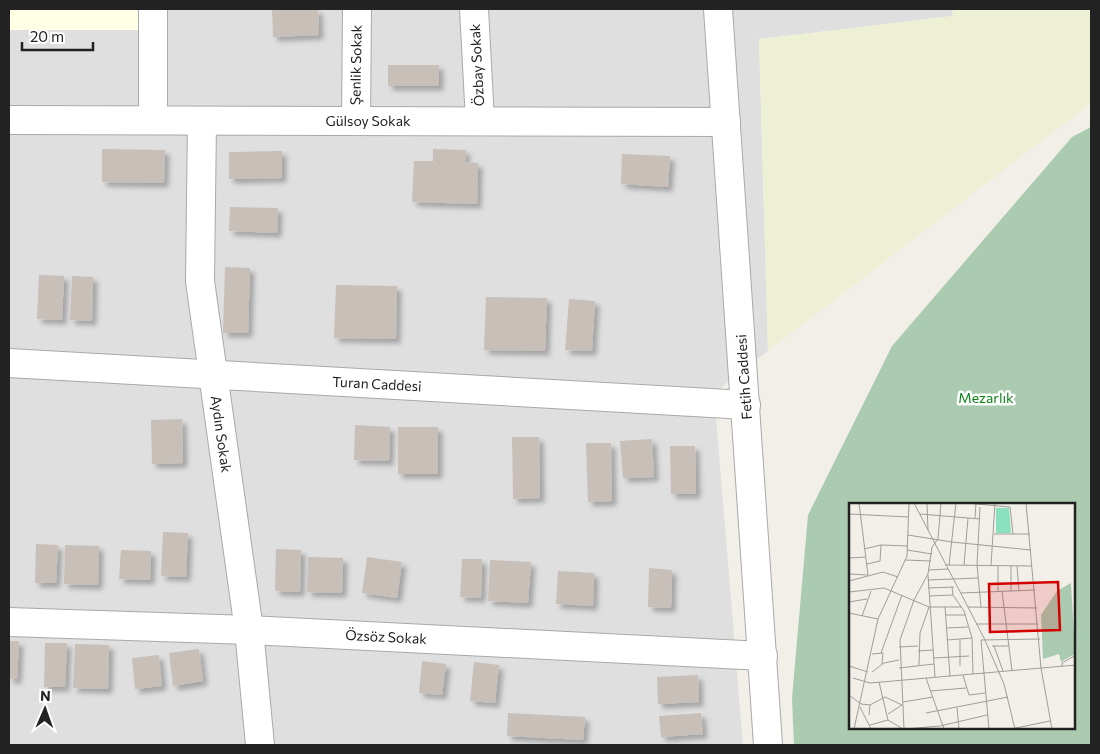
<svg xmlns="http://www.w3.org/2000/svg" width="1100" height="754" font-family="Commissioner,sans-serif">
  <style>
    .residential { fill: #e0dfdf }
    .education { fill: #ffffe5 }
    .farmland { fill: #eef0d5 }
    .cemetery { fill: #aacbaf; fill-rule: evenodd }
    .building { fill: #c7bfb8; filter: url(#shadow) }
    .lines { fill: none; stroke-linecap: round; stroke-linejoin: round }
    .minor-casing { stroke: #a9a9a9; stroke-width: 30 }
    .minor { stroke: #fff; stroke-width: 28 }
    .labels { text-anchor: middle; stroke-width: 5; stroke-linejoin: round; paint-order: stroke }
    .street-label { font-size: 14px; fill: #222; stroke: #fff }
    .park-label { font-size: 14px; fill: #0c8416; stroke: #fff }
    .inset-road { fill: none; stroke: #9f9d99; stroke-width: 1 }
    .view { fill: #d40000; fill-opacity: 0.15; stroke: #d40000; stroke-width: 2.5 }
    .inset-edge { fill: none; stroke: #222; stroke-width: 2.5 }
  </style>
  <defs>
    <filter id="shadow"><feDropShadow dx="4.5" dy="4.5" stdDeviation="2.5" flood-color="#0004"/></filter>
  </defs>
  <rect width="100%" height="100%" fill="#f2efe9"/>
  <path class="residential" d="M 9,9 L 952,9 L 953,16 L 759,39 L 768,351 L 714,393 L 743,745 L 9,745 Z"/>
  <path class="education" d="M 9,9 L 142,9 L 141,30 L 9,30 Z"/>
  <path class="farmland" d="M 952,9 L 1091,9 L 1091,103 L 768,351 L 759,39 L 953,16 Z"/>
  <path class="cemetery" d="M 1091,127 L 1091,745 L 794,745 L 792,698 L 808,515 L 892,346 L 1072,137 ZM 850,504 L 1074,504 L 1074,728 L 850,728 Z"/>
  <g class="building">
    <path d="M 318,9 L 319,35 L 273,37 L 272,10 Z"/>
    <rect x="388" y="65" width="51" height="21"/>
    <path d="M 102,149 L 165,150 L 164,183 L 102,182 Z"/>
    <path d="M 433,149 L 466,150 L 465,162 L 478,163 L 477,204 L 412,202 L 414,161 L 433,161 Z"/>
    <path d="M 282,151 L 282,178 L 229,179 L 229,152 Z"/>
    <path d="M 622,154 L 670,156 L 668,187 L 621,184 Z"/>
    <path d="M 230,207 L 278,208 L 277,233 L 229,231 Z"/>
    <path d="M 225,267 L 250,268 L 248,333 L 223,333 Z"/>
    <path d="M 39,275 L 64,276 L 62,320 L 37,319 Z"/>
    <path d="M 72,276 L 93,277 L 92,321 L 70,320 Z"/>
    <path d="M 336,285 L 397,286 L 396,339 L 334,338 Z"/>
    <path d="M 486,297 L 547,298 L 545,351 L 484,350 Z"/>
    <path d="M 569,299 L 595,301 L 592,351 L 565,350 Z"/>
    <path d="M 182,419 L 183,463 L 152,464 L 151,420 Z"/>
    <path d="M 355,425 L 390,427 L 389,461 L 354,460 Z"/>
    <rect x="398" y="427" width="40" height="47"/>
    <path d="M 512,437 L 539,437 L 540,498 L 513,499 Z"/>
    <path d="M 652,439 L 654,477 L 623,478 L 620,441 Z"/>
    <path d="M 586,443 L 611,443 L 612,501 L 588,502 Z"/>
    <path d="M 670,446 L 695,446 L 696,494 L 671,494 Z"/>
    <path d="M 163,532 L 188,533 L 186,577 L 161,576 Z"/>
    <path d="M 36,544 L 58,545 L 56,583 L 35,583 Z"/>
    <path d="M 65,545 L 99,546 L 98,585 L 64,584 Z"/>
    <path d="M 276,549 L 301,550 L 300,592 L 275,591 Z"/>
    <path d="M 121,550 L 151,551 L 150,580 L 119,579 Z"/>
    <path d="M 308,557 L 343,558 L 342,593 L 307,592 Z"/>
    <path d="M 367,557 L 402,562 L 397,598 L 362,593 Z"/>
    <path d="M 462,559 L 482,559 L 481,598 L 460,597 Z"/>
    <path d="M 490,560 L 531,562 L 528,603 L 488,601 Z"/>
    <path d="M 649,568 L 672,570 L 671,608 L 648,607 Z"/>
    <path d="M 558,571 L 594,573 L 593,606 L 556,604 Z"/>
    <path d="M 9,641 L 19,641 L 17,679 L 9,679 Z"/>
    <path d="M 45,643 L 67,643 L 65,687 L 44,687 Z"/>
    <path d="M 75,644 L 109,645 L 108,689 L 73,688 Z"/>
    <path d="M 199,649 L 203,681 L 173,686 L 169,653 Z"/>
    <path d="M 159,655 L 162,686 L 135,689 L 132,658 Z"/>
    <path d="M 422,661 L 446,664 L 442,695 L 419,693 Z"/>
    <path d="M 474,662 L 499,665 L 495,703 L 470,701 Z"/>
    <path d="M 698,675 L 699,702 L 658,704 L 657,677 Z"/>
    <path d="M 508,713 L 585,717 L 583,740 L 507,736 Z"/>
    <path d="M 701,713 L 703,734 L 661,737 L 659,716 Z"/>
  </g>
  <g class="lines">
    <g class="minor-casing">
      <g id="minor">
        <path d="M 474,9 L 480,121"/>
        <path d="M 718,9 L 768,745"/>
        <path d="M 9,120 L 726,122"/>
        <path d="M 153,120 L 153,9"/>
        <path d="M 202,121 L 200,281 L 249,630 L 260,745"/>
        <path d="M 356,121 L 357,9"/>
        <path d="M 9,363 L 746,405"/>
        <path d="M 9,622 L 249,630 L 763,656"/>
      </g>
    </g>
    <use href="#minor" class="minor"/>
  </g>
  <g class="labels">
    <g class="street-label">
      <text transform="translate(356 65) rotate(-89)" y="5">Şenlik Sokak</text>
      <text transform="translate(477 65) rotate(-93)" y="5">Özbay Sokak</text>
      <text x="368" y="126">Gülsoy Sokak</text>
      <text transform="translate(744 377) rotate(-94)" y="5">Fetih Caddesi</text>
      <text transform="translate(377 384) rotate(3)" y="5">Turan Caddesi</text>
      <text transform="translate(221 434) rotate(82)" y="5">Aydın Sokak</text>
      <text transform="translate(386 637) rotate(3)" y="5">Özsöz Sokak</text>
    </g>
    <g class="park-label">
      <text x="986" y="403">Mezarlık</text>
    </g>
  </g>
  <g transform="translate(849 503)">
    <rect width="226" height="226" fill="#f2efe9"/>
    <path d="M 222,80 L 226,151 L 212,159 L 210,151 L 194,156 L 192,112 L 208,88 Z" fill="#aacbaf"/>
    <path d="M 147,5 L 160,5 L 162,30 L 147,30 Z" fill="#88e0be"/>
    <path class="inset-road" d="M 65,0 L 135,135 L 155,181 L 166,226M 78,0 L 79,27M 117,0 L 161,4 L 164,31M 177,0 L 192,165 L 203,226M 131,4 L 128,62 L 132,104M 0,11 L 60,14M 71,11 L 131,16M 126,15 L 127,0M 145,31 L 181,31M 59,32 L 103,39 L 182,47M 15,46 L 32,42 L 59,43M 58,47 L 83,51M 0,55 L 17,54M 56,57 L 82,58M 18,61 L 31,58 L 32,42M 96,62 L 183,63M 100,62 L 107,0M 115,62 L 119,15M 142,62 L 146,0M 149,62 L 149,89M 162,63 L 162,88M 168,63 L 170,88M 80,67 L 99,66M 0,71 L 19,72 L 10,0M 79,72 L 86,174M 79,77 L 129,75M 0,78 L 34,69 L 49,74M 103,84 L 104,92 L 115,108 L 123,135 L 124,171M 79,85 L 105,84M 153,88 L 163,168M 0,89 L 35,85 L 80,104 L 113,104M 112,90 L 186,87M 80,93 L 104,92M 0,99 L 18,96M 96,104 L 101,173M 119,104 L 188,105M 0,110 L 29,116M 96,112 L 116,112M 13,113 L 22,88M 127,121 L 189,121M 97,125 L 119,124M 98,137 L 123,135M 143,143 L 160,143M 145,143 L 154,168M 50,144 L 69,143M 69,148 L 84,147M 32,150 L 53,92M 23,151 L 34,150 L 33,161M 85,155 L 120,153M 70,162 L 71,130 L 80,104M 0,163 L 19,169M 111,163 L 111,136M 213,163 L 213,160 L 227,152M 50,165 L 85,161M 23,169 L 35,160 L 50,157M 114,172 L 120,192 L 136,190M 4,175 L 21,180 L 227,162M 77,175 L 95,226M 30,179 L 39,217M 81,188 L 117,185M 0,192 L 12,201 L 21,202M 54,199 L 84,194M 11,204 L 22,226M 108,205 L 110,226M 77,210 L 159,194M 20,212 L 21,202 L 36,194 L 53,202 L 39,211M 39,217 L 54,226M 21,222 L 39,217M 5,226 L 29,116 L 58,53 L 60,0M 55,226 L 51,137 L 65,97 L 79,71 L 83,44 L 89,36 L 92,0M 57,226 L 91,223 L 138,212M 140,226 L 132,137 L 191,136M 162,226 L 201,218"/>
    <path class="view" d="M 209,79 L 211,127 L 141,129 L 140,81 Z"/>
    <rect width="226" height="226" class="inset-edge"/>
  </g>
  <rect width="1100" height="754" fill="none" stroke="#222222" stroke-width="20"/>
  <g transform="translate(45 709) rotate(2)" stroke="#ffffff" stroke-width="4" paint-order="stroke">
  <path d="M0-4L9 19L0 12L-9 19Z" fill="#222222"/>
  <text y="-8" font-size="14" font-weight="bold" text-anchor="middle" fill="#222222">N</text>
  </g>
  <path d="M22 42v8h71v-8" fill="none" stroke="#222222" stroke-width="2.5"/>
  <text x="30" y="42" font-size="15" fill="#222222" stroke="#ffffff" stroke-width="4" paint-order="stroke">20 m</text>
</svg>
